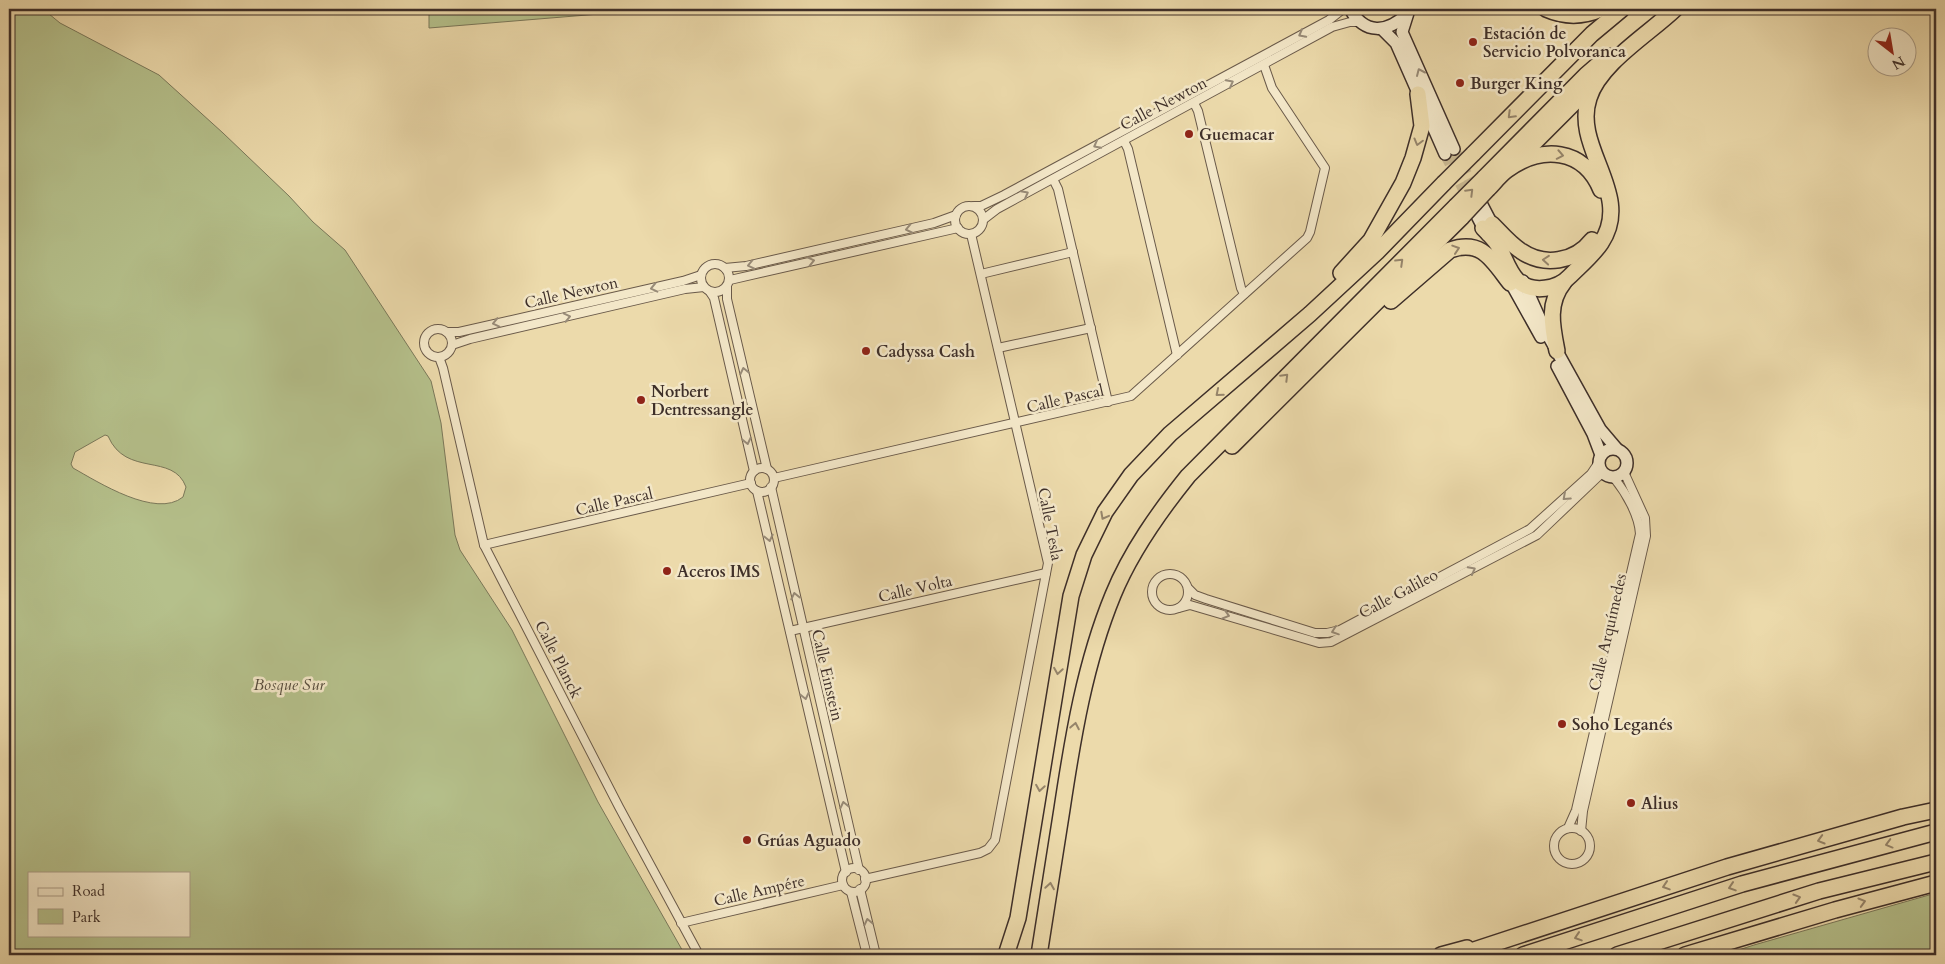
<svg xmlns="http://www.w3.org/2000/svg" width="1945" height="964" font-family="Cardo,serif">
  <style>
    .green { fill: #b5c08b; stroke: #7a785a; fill-rule: evenodd }
    .lines { fill: none; stroke-linecap: round; stroke-linejoin: round }
    .secondary-tunnel { stroke: #c9b891; stroke-width: 11; stroke-dasharray: 11 5.5; stroke-linecap: butt }
    .street-casing { stroke: #6a5a4a; stroke-width: 10 }
    .secondary-casing { stroke: #3e2f29; stroke-width: 14 }
    .highway-casing { stroke: #3e2f29; stroke-width: 18 }
    .street { stroke: #f3e7c8; stroke-width: 8 }
    .secondary { stroke: #f3e7c8; stroke-width: 11 }
    .highway { stroke: #ecdaab; stroke-width: 15 }
    .highway-bridge-casing { stroke: #3e2f29; stroke-width: 18; stroke-linecap: butt }
    .highway-bridge { stroke: #ecdaab; stroke-width: 15 }
    .oneway { stroke: #988b78 }
    .oneway2 { stroke: #95846a }
    .poi-dot { fill: #8f2418; stroke: #f3e7c8; stroke-width: 2 }
    .labels { text-anchor: middle; stroke-width: 5; stroke-linejoin: round; paint-order: stroke }
    .poi-label { font-size: 16px; font-weight: bold; fill: #3e2f29; stroke: #f3e7c8; text-anchor: start }
    .street-label { font-size: 16px; fill: #3e2f29; stroke: #f3e7c8 }
    .park-label { font-size: 16px; font-style: italic; fill: #564c3d; stroke: #f3e7c8 }
  </style>
  <rect width="100%" height="100%" fill="#ecdaab"/>
  <filter id="stains"><feTurbulence type="fractalNoise" baseFrequency=".004" numOctaves="4"/><feColorMatrix values="0 0 0 0 .2 0 0 0 0 .09 0 0 0 0 .02 0 0 0 .5 -.17"/></filter>
  <radialGradient id="worn" r=".72"><stop offset=".6" stop-color="#630" stop-opacity="0"/><stop offset="1" stop-color="#630" stop-opacity=".3"/></radialGradient>
  <g class="green">
    <path d="M 9,9 L 43,9 L 60,23 L 159,75 L 223,133 L 289,196 L 313,222 L 345,250 L 431,381 L 441,423 L 455,535 L 460,550 L 512,630 L 598,802 L 685,955 L 9,955 ZM 105,435 L 108,436 C 126,478 173,452 186,487 L 183,497 C 156,519 98,482 73,468 L 71,464 L 75,452 ZM 29,873 L 189,873 L 189,935 L 29,935 Z"/>
    <path d="M 436,9 L 660,9 L 429,28 L 429,15 Z"/>
    <path d="M 1936,893 L 1936,955 L 1723,955 L 1754,945 Z"/>
  </g>
  <g class="lines">
    <g class="secondary-tunnel">
      <path d="M 1454,149 L 1477,195"/>
      <path d="M 1445,154 L 1470,202"/>
    </g>
    <g class="street-casing">
      <g id="street">
        <path d="M 1194,103 L 1198,111 L 1241,288 L 1244,294"/>
        <path d="M 1124,141 L 1128,149 L 1177,355"/>
        <path d="M 1053,179 L 1058,189 L 1108,402"/>
        <circle cx="969" cy="220" r="14"/>
        <path d="M 974,206 L 981,206 L 1004,195 L 1329,20 L 1343,9"/>
        <path d="M 984,219 L 997,209 L 1332,27 L 1350,22 L 1360,22"/>
        <circle cx="715" cy="278" r="14"/>
        <path d="M 725,268 L 746,266 L 934,223 L 956,215"/>
        <path d="M 981,274 L 1073,252"/>
        <path d="M 730,280 L 958,228"/>
        <path d="M 727,287 L 727,299 L 767,469"/>
        <path d="M 710,292 L 714,298 L 754,471"/>
        <circle cx="438" cy="343" r="14"/>
        <path d="M 447,332 L 459,332 L 683,281 L 701,275"/>
        <path d="M 452,345 L 470,339 L 685,289 L 704,287"/>
        <path d="M 998,348 L 1091,328"/>
        <path d="M 439,357 L 443,368 L 484,545 L 619,807 L 699,955"/>
        <circle cx="762" cy="480" r="12"/>
        <path d="M 774,478 L 1131,396 L 1307,238 L 1310,232 L 1325,168 L 1272,88 L 1264,65"/>
        <path d="M 771,487 L 859,870"/>
        <path d="M 757,491 L 846,872"/>
        <path d="M 484,545 L 751,483"/>
        <circle cx="1170" cy="592" r="18"/>
        <path d="M 1188,588 L 1195,595 L 1206,599 L 1315,633 L 1327,633 L 1340,630 L 1530,529 L 1591,474 L 1599,462"/>
        <path d="M 1179,608 L 1190,605 L 1319,643 L 1331,642 L 1537,535 L 1602,473"/>
        <path d="M 790,631 L 1046,573"/>
        <circle cx="1572" cy="846" r="18"/>
        <path d="M 1568,828 L 1576,810 L 1640,534 C 1639,515 1626,493 1614,478"/>
        <path d="M 1581,831 L 1583,811 L 1646,536 L 1645,518 L 1624,472"/>
        <circle cx="854" cy="880" r="12"/>
        <path d="M 865,879 L 980,853 L 988,849 L 995,840 L 1048,563 L 971,234"/>
        <path d="M 860,889 L 876,955"/>
        <path d="M 851,892 L 867,955"/>
        <path d="M 681,923 L 843,885"/>
      </g>
    </g>
    <g class="secondary-casing">
      <g id="secondary">
        <path d="M 1350,9 C 1365,35 1387,33 1407,14"/>
        <path d="M 1408,13 L 1402,32 L 1454,149"/>
        <path d="M 1382,29 L 1396,43 L 1445,154"/>
        <path d="M 1482,205 L 1495,230"/>
        <path d="M 1475,212 L 1487,235"/>
        <path d="M 1507,276 L 1541,337"/>
        <path d="M 1523,281 L 1544,328 L 1600,429 L 1617,449"/>
        <path d="M 1557,366 L 1593,434 L 1601,455"/>
        <circle cx="1613" cy="463" r="14"/>
      </g>
    </g>
    <g class="highway-casing">
      <g id="highway">
        <path d="M 1546,9 C 1564,17 1583,17 1601,9"/>
        <path d="M 1473,154 L 1592,34 L 1622,9"/>
        <path d="M 1517,160 L 1592,85"/>
        <path d="M 1484,178 L 1586,75 L 1608,56"/>
        <path d="M 1488,189 C 1494,183 1500,175 1507,170 C 1541,145 1584,148 1601,190"/>
        <path d="M 1492,224 C 1501,233 1510,244 1521,251 C 1544,267 1575,262 1592,240"/>
        <path d="M 1483,228 C 1488,233 1494,239 1498,245 C 1504,256 1509,273 1518,281 C 1533,294 1558,289 1570,276 C 1581,265 1593,255 1601,243 C 1634,194 1572,148 1589,98 C 1600,63 1649,34 1675,9"/>
        <path d="M 1341,273 L 1371,240 L 1403,183 L 1413,158 L 1422,126 L 1418,94"/>
        <path d="M 1391,301 L 1450,250 C 1482,239 1492,260 1510,283"/>
        <path d="M 1557,351 C 1552,326 1547,303 1564,282"/>
        <path d="M 1232,446 L 1462,217"/>
        <path d="M 1006,955 L 1018,918 L 1071,596 L 1084,555 L 1105,512 L 1131,475 L 1170,434 L 1310,314 L 1377,252 L 1444,183"/>
        <path d="M 1039,955 C 1047,906 1054,857 1062,809 C 1073,736 1085,663 1113,595 C 1131,551 1159,512 1188,476 L 1456,206"/>
        <path d="M 1441,955 L 1467,948"/>
        <path d="M 1459,955 L 1727,867 L 1903,817 L 1936,810"/>
        <path d="M 1523,955 L 1742,884 L 1936,832"/>
        <path d="M 1617,955 L 1819,891 L 1936,862"/>
        <path d="M 1685,955 L 1835,910 L 1936,883"/>
      </g>
    </g>
    <use href="#street" class="street"/>
    <use href="#secondary" class="secondary"/>
    <use href="#highway" class="highway"/>
    <g class="highway-bridge-casing">
      <g id="highway-bridge">
        <path d="M 1444,183 L 1473,154"/>
        <path d="M 1456,206 L 1484,178"/>
        <path d="M 1462,217 L 1488,189"/>
      </g>
    </g>
    <use href="#highway-bridge" class="highway-bridge"/>
  </g>
  <defs><path id="oneway-chevron" d="M-2-3.5L2.5 0L-2 3.5" fill="none" stroke-width="1.6" stroke-linecap="round" stroke-linejoin="round" transform="scale(1.25)"/></defs>
  <g class="oneway">
    <use href="#oneway-chevron" transform="translate(1302 34) rotate(152)"/>
    <use href="#oneway-chevron" transform="translate(1420 72) rotate(-114)"/>
    <use href="#oneway-chevron" transform="translate(1230 83) rotate(-28)"/>
    <use href="#oneway-chevron" transform="translate(1097 145) rotate(152)"/>
    <use href="#oneway-chevron" transform="translate(1025 194) rotate(-28)"/>
    <use href="#oneway-chevron" transform="translate(909 229) rotate(168)"/>
    <use href="#oneway-chevron" transform="translate(811 261) rotate(-13)"/>
    <use href="#oneway-chevron" transform="translate(751 265) rotate(167)"/>
    <use href="#oneway-chevron" transform="translate(654 288) rotate(167)"/>
    <use href="#oneway-chevron" transform="translate(567 317) rotate(-13)"/>
    <use href="#oneway-chevron" transform="translate(496 323) rotate(167)"/>
    <use href="#oneway-chevron" transform="translate(744 371) rotate(-103)"/>
    <use href="#oneway-chevron" transform="translate(747 441) rotate(77)"/>
    <use href="#oneway-chevron" transform="translate(1566 497) rotate(138)"/>
    <use href="#oneway-chevron" transform="translate(769 538) rotate(77)"/>
    <use href="#oneway-chevron" transform="translate(1472 570) rotate(-28)"/>
    <use href="#oneway-chevron" transform="translate(795 596) rotate(-103)"/>
    <use href="#oneway-chevron" transform="translate(1226 615) rotate(17)"/>
    <use href="#oneway-chevron" transform="translate(1335 631) rotate(161)"/>
    <use href="#oneway-chevron" transform="translate(805 696) rotate(77)"/>
    <use href="#oneway-chevron" transform="translate(844 805) rotate(-103)"/>
    <use href="#oneway-chevron" transform="translate(868 922) rotate(-103)"/>
  </g>
  <g class="oneway2">
    <use href="#oneway-chevron" transform="translate(1511 115) rotate(135)"/>
    <use href="#oneway-chevron" transform="translate(1418 142) rotate(105)"/>
    <use href="#oneway-chevron" transform="translate(1560 155) rotate(11)"/>
    <use href="#oneway-chevron" transform="translate(1470 192) rotate(-45)"/>
    <use href="#oneway-chevron" transform="translate(1456 249) rotate(-18)"/>
    <use href="#oneway-chevron" transform="translate(1546 260) rotate(-175)"/>
    <use href="#oneway-chevron" transform="translate(1400 262) rotate(-44)"/>
    <use href="#oneway-chevron" transform="translate(1285 377) rotate(-45)"/>
    <use href="#oneway-chevron" transform="translate(1219 393) rotate(140)"/>
    <use href="#oneway-chevron" transform="translate(1104 516) rotate(118)"/>
    <use href="#oneway-chevron" transform="translate(1058 671) rotate(99)"/>
    <use href="#oneway-chevron" transform="translate(1075 726) rotate(-79)"/>
    <use href="#oneway-chevron" transform="translate(1040 788) rotate(99)"/>
    <use href="#oneway-chevron" transform="translate(1821 840) rotate(164)"/>
    <use href="#oneway-chevron" transform="translate(1889 844) rotate(165)"/>
    <use href="#oneway-chevron" transform="translate(1050 886) rotate(-81)"/>
    <use href="#oneway-chevron" transform="translate(1666 886) rotate(162)"/>
    <use href="#oneway-chevron" transform="translate(1732 887) rotate(162)"/>
    <use href="#oneway-chevron" transform="translate(1797 898) rotate(-17)"/>
    <use href="#oneway-chevron" transform="translate(1862 902) rotate(-16)"/>
    <use href="#oneway-chevron" transform="translate(1578 937) rotate(162)"/>
  </g>
  <g class="poi-dot">
    <circle cx="1473" cy="42" r="5"/>
    <circle cx="1460" cy="83" r="5"/>
    <circle cx="1189" cy="134" r="5"/>
    <circle cx="866" cy="351" r="5"/>
    <circle cx="641" cy="400" r="5"/>
    <circle cx="667" cy="571" r="5"/>
    <circle cx="1562" cy="724" r="5"/>
    <circle cx="1631" cy="803" r="5"/>
    <circle cx="747" cy="840" r="5"/>
  </g>
  <g class="labels">
    <g class="poi-label">
      <text x="1483" y="39">Estación de<tspan x="1483" dy="18">Servicio Polvoranca</tspan></text>
      <text x="1470" y="89">Burger King</text>
      <text x="1199" y="140">Guemacar</text>
      <text x="876" y="357">Cadyssa Cash</text>
      <text x="651" y="397">Norbert<tspan x="651" dy="18">Dentressangle</tspan></text>
      <text x="677" y="577">Aceros IMS</text>
      <text x="1572" y="730">Soho Leganés</text>
      <text x="1641" y="809">Alius</text>
      <text x="757" y="846">Grúas Aguado</text>
    </g>
    <g class="street-label">
      <text transform="translate(1163 103) rotate(-28)" y="6">Calle Newton</text>
      <text transform="translate(571 292) rotate(-13)" y="6">Calle Newton</text>
      <text transform="translate(1065 398) rotate(-13)" y="6">Calle Pascal</text>
      <text transform="translate(614 501) rotate(-13)" y="6">Calle Pascal</text>
      <text transform="translate(1051 524) rotate(79)" y="6">Calle Tesla</text>
      <text transform="translate(915 588) rotate(-13)" y="6">Calle Volta</text>
      <text transform="translate(1398 593) rotate(-28)" y="6">Calle Galileo</text>
      <text transform="translate(1607 632) rotate(-77)" y="6">Calle Arquímedes</text>
      <text transform="translate(559 659) rotate(63)" y="6">Calle Planck</text>
      <text transform="translate(828 675) rotate(77)" y="6">Calle Einstein</text>
      <text transform="translate(759 890) rotate(-13)" y="6">Calle Ampére</text>
    </g>
    <g class="park-label">
      <text x="289" y="690">Bosque Sur</text>
    </g>
  </g>
  <rect width="1945" height="964" fill="none" stroke="#ecdaab" stroke-width="30"/>
  <rect x="10" y="10" width="1925" height="944" fill="none" stroke="#3e2f29" stroke-width="2.5"/>
  <rect x="15" y="15" width="1915" height="934" fill="none" stroke="#3e2f29"/>
  <rect x="28" y="872" width="162" height="65" fill="#f3e7c8" stroke="#ab9d88"/>
  <rect x="38" y="888" width="25" height="8" fill="#f3e7c8" stroke="#ab9d88"/>
  <text x="72" y="896" font-size="15" fill="#3e2f29">Road</text>
  <rect x="38" y="909" width="25" height="15" fill="#b5c08b" stroke="#ab9d88"/>
  <text x="72" y="922" font-size="15" fill="#3e2f29">Park</text>
  <g transform="translate(1892 52) rotate(149)"><circle r="24" fill="#f3e7c8" stroke="#ab9d88"/>
  <path d="M0-4L9 19L0 12L-9 19Z" fill="#8f2418"/>
  <text y="-8" font-size="14" font-weight="bold" text-anchor="middle" fill="#3e2f29">N</text>
  </g>
  <rect width="100%" height="100%" filter="url(#stains)"/>
  <rect width="100%" height="100%" fill="url(#worn)"/>
</svg>
